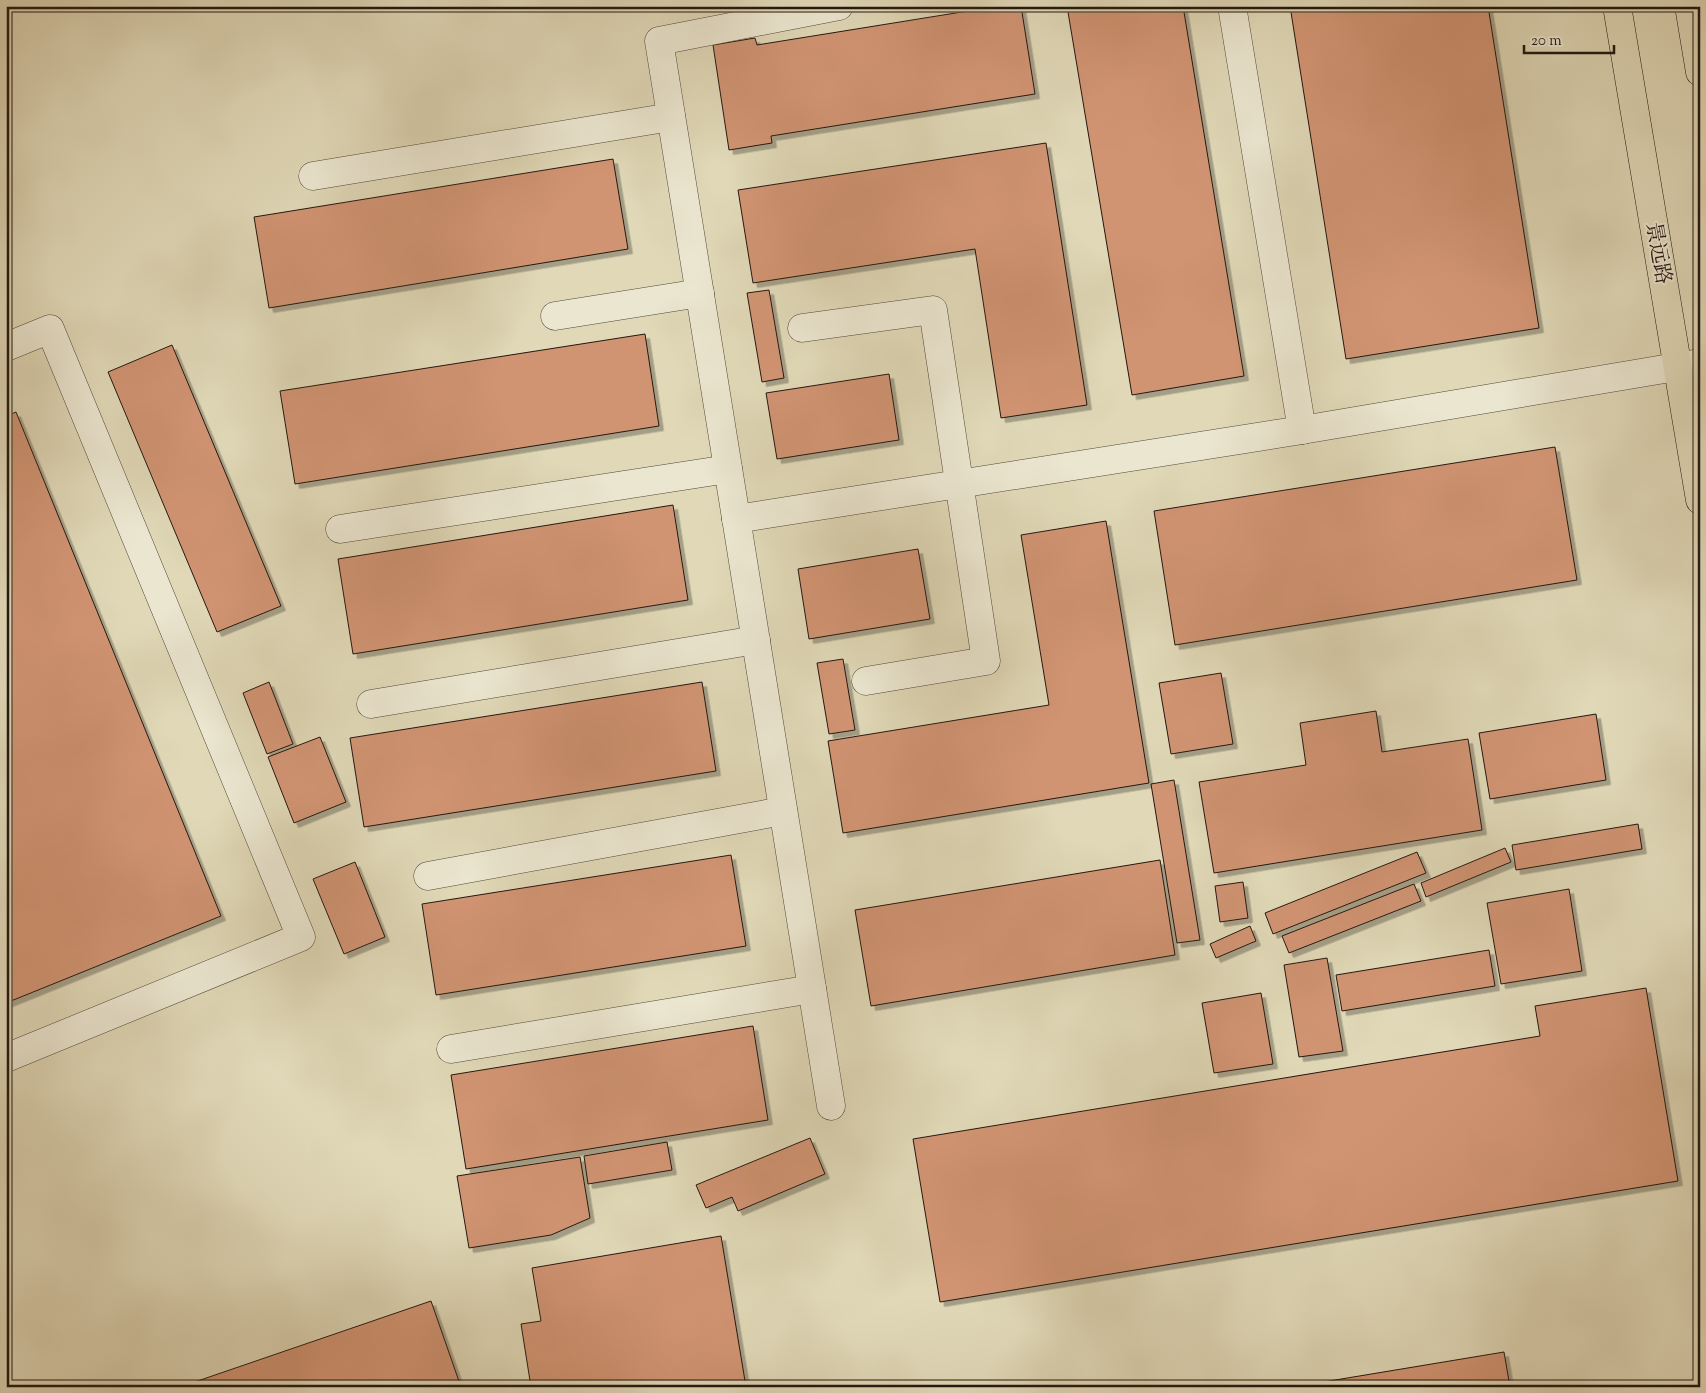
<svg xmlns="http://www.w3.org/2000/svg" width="1706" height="1393" font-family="'Sorts Mill Goudy','Noto Serif SC',serif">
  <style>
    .building { fill: #d19473; stroke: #231811; filter: url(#shadow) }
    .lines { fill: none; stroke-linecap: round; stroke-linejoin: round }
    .minor-casing { stroke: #52483a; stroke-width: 29 }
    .major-casing { stroke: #231811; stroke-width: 29 }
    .minor { stroke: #ebe6d0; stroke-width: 28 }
    .major { stroke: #e0d8b7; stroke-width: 28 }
    .labels { text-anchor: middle; stroke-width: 4; stroke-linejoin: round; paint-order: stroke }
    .street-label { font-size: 21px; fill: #231811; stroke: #ebe6d0 }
  </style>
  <defs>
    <filter id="shadow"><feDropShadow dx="4.5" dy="4.5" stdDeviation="0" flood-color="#0004"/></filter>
  </defs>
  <rect width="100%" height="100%" fill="#e0d8b7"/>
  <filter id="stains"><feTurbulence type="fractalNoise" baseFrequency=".004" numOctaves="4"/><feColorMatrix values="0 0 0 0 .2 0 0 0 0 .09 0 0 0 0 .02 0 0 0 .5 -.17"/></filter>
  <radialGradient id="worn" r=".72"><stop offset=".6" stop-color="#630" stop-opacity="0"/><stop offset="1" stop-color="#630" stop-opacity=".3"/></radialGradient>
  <g class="building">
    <path d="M 999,6 L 1021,6 L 1035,94 L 771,136 L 772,143 L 729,150 L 713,45 L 755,38 L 757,45 Z"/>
    <path d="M 1067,6 L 1183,6 L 1244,376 L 1132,395 Z"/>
    <path d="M 1290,6 L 1488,6 L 1539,328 L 1346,359 Z"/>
    <path d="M 1046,143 L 1087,405 L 1001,418 L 975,249 L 753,283 L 738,190 Z"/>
    <path d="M 613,159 L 628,249 L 269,308 L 254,217 Z"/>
    <path d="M 769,290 L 784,378 L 762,382 L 747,293 Z"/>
    <path d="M 645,334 L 659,426 L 295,484 L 280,391 Z"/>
    <path d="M 172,345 L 281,606 L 217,632 L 108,372 Z"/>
    <path d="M 889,374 L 899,440 L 777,459 L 766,393 Z"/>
    <path d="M 16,412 L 221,916 L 6,1003 L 6,416 Z"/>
    <path d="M 1555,447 L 1577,580 L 1175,645 L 1154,511 Z"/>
    <path d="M 673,505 L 688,600 L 353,654 L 338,559 Z"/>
    <path d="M 1106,521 L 1149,783 L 843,833 L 828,741 L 1049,705 L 1021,535 Z"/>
    <path d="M 918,549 L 930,619 L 809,639 L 798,569 Z"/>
    <path d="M 843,659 L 855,730 L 829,734 L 817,663 Z"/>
    <path d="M 1221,673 L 1233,744 L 1171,754 L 1159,683 Z"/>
    <path d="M 269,682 L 293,744 L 267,754 L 243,693 Z"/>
    <path d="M 702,682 L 716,771 L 364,827 L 350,738 Z"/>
    <path d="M 1376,711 L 1382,752 L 1468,739 L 1482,830 L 1214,873 L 1199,782 L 1306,765 L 1300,723 Z"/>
    <path d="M 1596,714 L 1606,780 L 1490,799 L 1479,733 Z"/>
    <path d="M 320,737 L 346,802 L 294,823 L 268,757 Z"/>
    <path d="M 1174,780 L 1200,940 L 1177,943 L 1151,784 Z"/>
    <path d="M 1638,824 L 1642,849 L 1516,870 L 1512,845 Z"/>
    <path d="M 1505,848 L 1511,862 L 1426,897 L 1421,883 Z"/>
    <path d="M 1417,852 L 1426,873 L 1273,934 L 1265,913 Z"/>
    <path d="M 731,855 L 746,946 L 436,995 L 422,904 Z"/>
    <path d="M 1160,860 L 1175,955 L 871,1006 L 855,910 Z"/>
    <path d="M 355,862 L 385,937 L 344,954 L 313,879 Z"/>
    <path d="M 1243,882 L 1248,918 L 1220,922 L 1215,886 Z"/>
    <path d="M 1414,884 L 1421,901 L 1289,953 L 1282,936 Z"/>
    <path d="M 1569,889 L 1582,971 L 1501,984 L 1487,903 Z"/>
    <path d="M 1250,926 L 1256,941 L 1216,958 L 1210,944 Z"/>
    <path d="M 1489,950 L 1495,986 L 1342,1011 L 1336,975 Z"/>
    <path d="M 1327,958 L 1343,1051 L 1299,1057 L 1284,965 Z"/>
    <path d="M 1646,988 L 1678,1181 L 940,1302 L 913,1139 L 1540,1036 L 1535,1006 Z"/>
    <path d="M 1261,993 L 1273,1064 L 1214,1073 L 1202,1003 Z"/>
    <path d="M 753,1026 L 768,1120 L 466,1169 L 451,1075 Z"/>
    <path d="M 810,1138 L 825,1174 L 738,1211 L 732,1197 L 706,1208 L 696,1185 Z"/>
    <path d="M 667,1142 L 672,1170 L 588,1184 L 584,1156 Z"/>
    <path d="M 580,1157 L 590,1218 L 551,1235 L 469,1248 L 457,1176 Z"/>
    <path d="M 721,1236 L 746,1387 L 531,1387 L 521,1324 L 541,1321 L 532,1268 Z"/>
    <path d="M 431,1301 L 461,1387 L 180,1387 Z"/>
    <path d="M 1504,1352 L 1510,1387 L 1293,1387 Z"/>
  </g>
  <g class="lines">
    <g class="minor-casing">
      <g id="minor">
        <path d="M 1232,6 L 1302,430"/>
        <path d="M 313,176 L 671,117"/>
        <path d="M 555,316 L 700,293"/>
        <path d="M 802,328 L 933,310 L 986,661 L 866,681"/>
        <path d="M 6,347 L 50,329 L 301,937 L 6,1058"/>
        <path d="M 736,519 L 1302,430 L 1700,363"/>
        <path d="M 340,529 L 728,469"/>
        <path d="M 371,704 L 756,640"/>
        <path d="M 428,876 L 783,811"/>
        <path d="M 451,1049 L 812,989"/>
        <path d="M 831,1106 L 659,41 L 839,6"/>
      </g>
    </g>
    <g class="major-casing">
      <g id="major">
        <path d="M 1617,6 L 1700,500"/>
        <path d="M 1689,6 L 1700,72"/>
      </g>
    </g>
    <use href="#minor" class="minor"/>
    <use href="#major" class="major"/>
  </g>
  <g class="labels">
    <g class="street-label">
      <text transform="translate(1659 253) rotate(80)" y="7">景远路</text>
    </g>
  </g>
  <rect width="1706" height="1393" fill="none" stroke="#e0d8b7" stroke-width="25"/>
  <rect x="8" y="8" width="1691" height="1378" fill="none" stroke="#231811" stroke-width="2.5"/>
  <rect x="12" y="12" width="1681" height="1368" fill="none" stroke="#231811"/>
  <path d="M1524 45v8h90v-8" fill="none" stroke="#231811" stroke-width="2.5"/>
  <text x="1531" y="45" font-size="15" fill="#231811" stroke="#ebe6d0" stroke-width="4" paint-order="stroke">20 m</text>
  <rect width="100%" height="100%" filter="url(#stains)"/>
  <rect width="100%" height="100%" fill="url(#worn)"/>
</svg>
